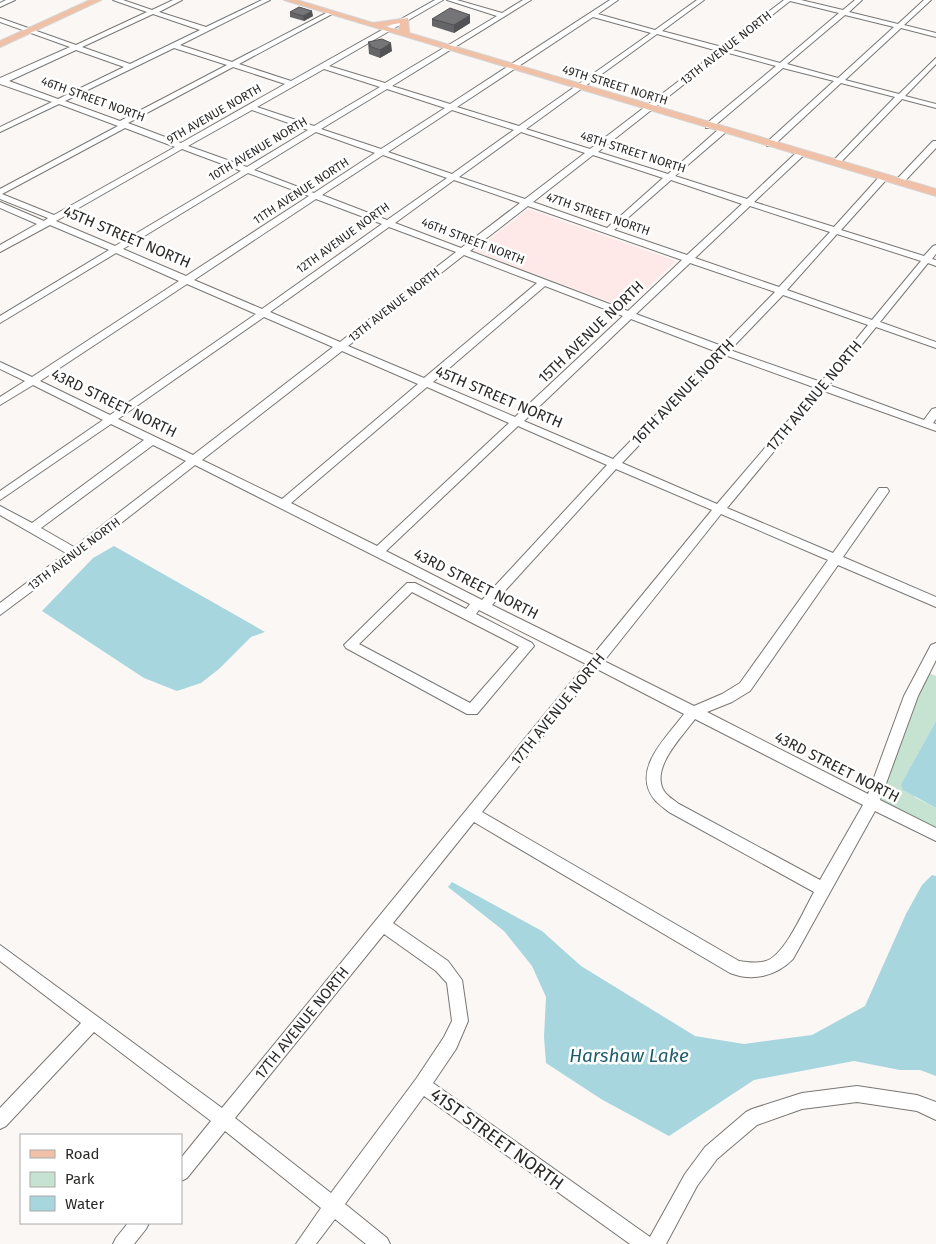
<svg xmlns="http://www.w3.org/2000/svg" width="936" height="1244" font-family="'Fira Sans',sans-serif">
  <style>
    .education { fill: #fee8e8 }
    .green { fill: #c6e2d1 }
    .water { fill: #a7d6df }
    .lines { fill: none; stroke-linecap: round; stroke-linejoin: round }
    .minor-casing { stroke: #797774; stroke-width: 2 }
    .major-casing { stroke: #d5d4d4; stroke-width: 2 }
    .minor { fill: #fff; fill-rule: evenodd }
    .major { fill: #f0c1a7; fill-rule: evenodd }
    .wall { fill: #656567 }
    .shaded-wall { fill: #525254 }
    .building { fill: #757578; stroke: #525254 }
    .labels { text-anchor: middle; stroke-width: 5; stroke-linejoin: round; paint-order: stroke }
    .far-street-label { font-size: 12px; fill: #2b2a29; stroke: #fff }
    .street-label { font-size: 15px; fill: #2b2a29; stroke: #fff }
    .near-street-label { font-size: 18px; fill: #2b2a29; stroke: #fff }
    .near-water-label { font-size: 19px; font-style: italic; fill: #1f5e69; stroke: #fff }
  </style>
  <rect width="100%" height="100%" fill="#faf7f4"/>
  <path class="education" d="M 528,209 L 676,261 L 626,308 L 474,251 Z"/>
  <path class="green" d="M 929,673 L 936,676 L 936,721 L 901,784 L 916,798 L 936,808 L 936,830 L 887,805 L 881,799 L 915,705 Z"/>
  <g class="water">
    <path d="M 114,546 L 265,632 L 251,637 L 219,669 L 201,683 L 177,691 L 144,678 L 42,611 L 93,558 Z"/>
    <path d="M 936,721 L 936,808 L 903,790 L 901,784 Z"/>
    <path d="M 932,875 L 936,876 L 936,1076 L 920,1070 L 900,1070 L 854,1061 L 754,1080 L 669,1136 L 601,1099 L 546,1063 L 544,1037 L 546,997 L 532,966 L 504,931 L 448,887 L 452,882 L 542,931 L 581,966 L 695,1036 L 744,1044 L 812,1035 L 865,1006 L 906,914 L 922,885 Z"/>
  </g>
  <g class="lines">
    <g class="minor-casing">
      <g id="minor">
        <path d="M 6,0 L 15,0 L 0,7 L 0,3 Z"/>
        <path d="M 113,0 L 123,0 L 152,10 L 173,0 L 182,0 L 159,12 L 206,27 L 262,0 L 270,0 L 180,45 L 232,62 L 328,12 L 332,12 L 332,14 L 239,64 L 291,81 L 435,0 L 443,0 L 329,66 L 385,83 L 497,16 L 447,0 L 457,0 L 502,13 L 523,0 L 531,0 L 392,86 L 450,104 L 610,0 L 618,0 L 598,14 L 655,30 L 697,0 L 704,0 L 662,31 L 722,47 L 784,0 L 801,0 L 843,10 L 855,0 L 862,0 L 849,12 L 898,24 L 924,0 L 931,0 L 904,25 L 936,33 L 936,37 L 901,28 L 845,80 L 899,94 L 936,58 L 936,64 L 905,96 L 936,104 L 936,108 L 902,99 L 838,165 L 831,163 L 895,97 L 841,83 L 773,146 L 767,146 L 767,142 L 834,81 L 783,68 L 712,128 L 706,128 L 706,124 L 776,66 L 725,52 L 598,152 L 668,174 L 720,128 L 726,128 L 726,132 L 675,176 L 747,199 L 798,151 L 804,151 L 804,155 L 754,202 L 834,227 L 880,176 L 886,176 L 886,180 L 841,230 L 924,256 L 933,246 L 936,245 L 936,254 L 932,259 L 936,260 L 936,266 L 928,263 L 880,322 L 936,342 L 936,348 L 876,327 L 829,385 L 924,420 L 932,409 L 936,408 L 936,419 L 933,423 L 936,424 L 936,431 L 824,391 L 727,508 L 833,553 L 879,488 L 887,488 L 889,491 L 887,494 L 843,557 L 936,597 L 936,607 L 838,565 L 750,691 L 732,702 L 707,712 L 868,794 L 904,696 L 931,645 L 936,643 L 936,660 L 918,696 L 880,800 L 936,828 L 936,841 L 875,811 L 793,959 C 776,976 753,982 730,973 L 474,822 L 393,923 L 448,961 L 462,980 L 468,1021 L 456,1049 L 433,1083 L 650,1237 L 685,1174 L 705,1147 L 746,1112 L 752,1109 L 802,1093 L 857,1086 L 917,1095 L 936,1102 L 936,1120 L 917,1111 L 857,1102 L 802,1109 L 757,1125 L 717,1159 L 697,1186 L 666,1244 L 630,1244 L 424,1096 L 345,1204 L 387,1238 L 390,1244 L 366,1244 L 335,1219 L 316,1244 L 296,1244 L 321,1208 L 225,1131 L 187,1178 L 181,1181 L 181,1158 L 211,1121 L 94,1032 L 6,1126 L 0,1129 L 0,1108 L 81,1023 L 0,961 L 0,945 L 222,1108 L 586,664 L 479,610 L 476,614 L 532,643 L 534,646 L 477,714 L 467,714 L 346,648 L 344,645 L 407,583 L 415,583 L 466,609 L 470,604 L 195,465 L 79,556 L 0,615 L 0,603 L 66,553 L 0,515 L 0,506 L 32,523 L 144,440 L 111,424 L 0,500 L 0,491 L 103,420 L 33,385 L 0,405 L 0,397 L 25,381 L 0,369 L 0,362 L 32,377 L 179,281 L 116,253 L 0,323 L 0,316 L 109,250 L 50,225 L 0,252 L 0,245 L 37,224 L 0,208 L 0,202 L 44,221 L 48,218 L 0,199 L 0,189 L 118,126 L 59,104 L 0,132 L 0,127 L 52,102 L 0,84 L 0,78 L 70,47 L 0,22 L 0,18 L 76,45 L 147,12 ZM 790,1 L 839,13 L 780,63 L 729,49 ZM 153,14 L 200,30 L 130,64 L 82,47 ZM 845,15 L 894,27 L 838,78 L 787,64 ZM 593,17 L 651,33 L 519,126 L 457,107 ZM 657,34 L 718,51 L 590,149 L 526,129 ZM 174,48 L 227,65 L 120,121 L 65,101 ZM 76,50 L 124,67 L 58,99 L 9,81 ZM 233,67 L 285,84 L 181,143 L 128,123 ZM 324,69 L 380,87 L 314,126 L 257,107 ZM 387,89 L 445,108 L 381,149 L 321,129 ZM 252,110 L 308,130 L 247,167 L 188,146 ZM 452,110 L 514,130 L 452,174 L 388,152 ZM 125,128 L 175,147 L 54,215 L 2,194 ZM 316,132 L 375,153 L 314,193 L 254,170 ZM 521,132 L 585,153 L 525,199 L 459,177 ZM 182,149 L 241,171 L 115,246 L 56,221 ZM 383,155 L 447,178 L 387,220 L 322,195 ZM 593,155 L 663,178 L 607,228 L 533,202 ZM 248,173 L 309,196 L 186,276 L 123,249 ZM 454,180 L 520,203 L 461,248 L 395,223 ZM 671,180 L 742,204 L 687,255 L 614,230 ZM 316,199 L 382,224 L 262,309 L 194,280 ZM 528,206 L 682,260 L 628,311 L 470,251 ZM 750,206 L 830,232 L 779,287 L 695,258 ZM 389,227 L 456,252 L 340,342 L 270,312 ZM 837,234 L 921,261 L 872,320 L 787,290 ZM 464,255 L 537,283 L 424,378 L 348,346 ZM 690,263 L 775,292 L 722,346 L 636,314 ZM 187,284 L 256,314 L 110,415 L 40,381 ZM 545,286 L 623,316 L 515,417 L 433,382 ZM 783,295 L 868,325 L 821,382 L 730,350 ZM 264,317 L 333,347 L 193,455 L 118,419 ZM 631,319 L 717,352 L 613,459 L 524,421 ZM 342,351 L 418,384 L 282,499 L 202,460 ZM 725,355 L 816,388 L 717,504 L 622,463 ZM 427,387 L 509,423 L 377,546 L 291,503 ZM 518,426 L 607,465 L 482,600 L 386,551 ZM 153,445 L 186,461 L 74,547 L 41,528 ZM 616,469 L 712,510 L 593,655 L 492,605 ZM 721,514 L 828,560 L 740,683 L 722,694 L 694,706 L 604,661 ZM 412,592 L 519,647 L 470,703 L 359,644 ZM 597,669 L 684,714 C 667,737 631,769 654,799 C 658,804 664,808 669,812 L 814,892 C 804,910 785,955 766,961 C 757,964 747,962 739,961 L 482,812 ZM 695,719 L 863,805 L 820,880 L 679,804 C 674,800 667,796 664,791 C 650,768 682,737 695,719 ZM 384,934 L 436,971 L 447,983 L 452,1021 L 444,1037 L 416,1079 L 331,1193 L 235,1118 Z"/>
        <path d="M 933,141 L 936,141 L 936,148 L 902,184 L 896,184 L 896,180 Z"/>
        <path d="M 128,1223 L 149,1223 L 146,1229 L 134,1244 L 113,1244 L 116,1238 Z"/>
      </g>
    </g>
    <g class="major-casing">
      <g id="major">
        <path d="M 90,0 L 101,0 L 0,47 L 0,41 Z"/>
        <path d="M 284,0 L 297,0 L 373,23 L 408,18 L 409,33 L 936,189 L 936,196 ZM 400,23 L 399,30 L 384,26 Z"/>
      </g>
    </g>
    <use href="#minor" class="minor"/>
    <use href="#major" class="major"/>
  </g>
  <g class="wall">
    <path d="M 290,12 L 313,16 L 304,21 L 290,17 Z"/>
    <path d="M 432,19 L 470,23 L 454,33 L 432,26 Z"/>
    <path d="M 368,42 L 392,51 L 380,58 L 369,54 Z"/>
  </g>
  <g class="shaded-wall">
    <path d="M 312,11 L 313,16 L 304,21 L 303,16 Z"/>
    <path d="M 470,15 L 470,23 L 454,33 L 454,25 Z"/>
    <path d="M 391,43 L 392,51 L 380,58 L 380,50 Z"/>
  </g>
  <g class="building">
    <path d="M 299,7 L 312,11 L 303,16 L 290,12 Z"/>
    <path d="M 450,8 L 470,15 L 454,25 L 432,19 Z"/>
    <path d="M 382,39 L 391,43 L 380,50 L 369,46 L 371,45 L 368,42 Z"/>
  </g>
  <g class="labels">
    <g class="far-street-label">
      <text transform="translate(726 48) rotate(-38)" y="4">13TH AVENUE NORTH</text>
      <text transform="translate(615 85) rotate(17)" y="4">49TH STREET NORTH</text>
      <text transform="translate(93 99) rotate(20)" y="4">46TH STREET NORTH</text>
      <text transform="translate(214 114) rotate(-30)" y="4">9TH AVENUE NORTH</text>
      <text transform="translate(258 149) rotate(-31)" y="4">10TH AVENUE NORTH</text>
      <text transform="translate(633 152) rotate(18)" y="4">48TH STREET NORTH</text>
      <text transform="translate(301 191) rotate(-33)" y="4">11TH AVENUE NORTH</text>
      <text transform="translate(598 214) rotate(19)" y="4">47TH STREET NORTH</text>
      <text transform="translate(343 238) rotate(-36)" y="4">12TH AVENUE NORTH</text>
      <text transform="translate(473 241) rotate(21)" y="4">46TH STREET NORTH</text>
      <text transform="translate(394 305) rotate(-38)" y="4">13TH AVENUE NORTH</text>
      <text transform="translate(74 554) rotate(-37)" y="4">13TH AVENUE NORTH</text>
    </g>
    <g class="street-label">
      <text transform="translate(127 237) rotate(23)" y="5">45TH STREET NORTH</text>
      <text transform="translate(591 332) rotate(-44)" y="5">15TH AVENUE NORTH</text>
      <text transform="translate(683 392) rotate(-46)" y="5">16TH AVENUE NORTH</text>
      <text transform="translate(814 396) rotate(-50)" y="5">17TH AVENUE NORTH</text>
      <text transform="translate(499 397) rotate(23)" y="5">45TH STREET NORTH</text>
      <text transform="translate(114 403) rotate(26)" y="5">43RD STREET NORTH</text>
      <text transform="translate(476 584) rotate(27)" y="5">43RD STREET NORTH</text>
      <text transform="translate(558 709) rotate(-51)" y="5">17TH AVENUE NORTH</text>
      <text transform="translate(837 767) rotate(27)" y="5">43RD STREET NORTH</text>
      <text transform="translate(302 1023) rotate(-51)" y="5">17TH AVENUE NORTH</text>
    </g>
    <g class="near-street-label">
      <text transform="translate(497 1139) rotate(36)" y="6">41ST STREET NORTH</text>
    </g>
    <g class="near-water-label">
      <text x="629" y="1062">Harshaw Lake</text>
    </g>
  </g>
  <rect x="20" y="1134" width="162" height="90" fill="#ffffff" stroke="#aaaaa9"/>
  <rect x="30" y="1150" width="25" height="8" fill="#f0c1a7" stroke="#aaaaa9"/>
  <text x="65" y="1159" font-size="15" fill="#2b2a29">Road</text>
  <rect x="30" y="1172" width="25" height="15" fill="#c6e2d1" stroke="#aaaaa9"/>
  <text x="65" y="1184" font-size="15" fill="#2b2a29">Park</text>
  <rect x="30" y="1196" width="25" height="15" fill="#a7d6df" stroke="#aaaaa9"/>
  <text x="65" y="1209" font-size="15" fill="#2b2a29">Water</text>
</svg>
